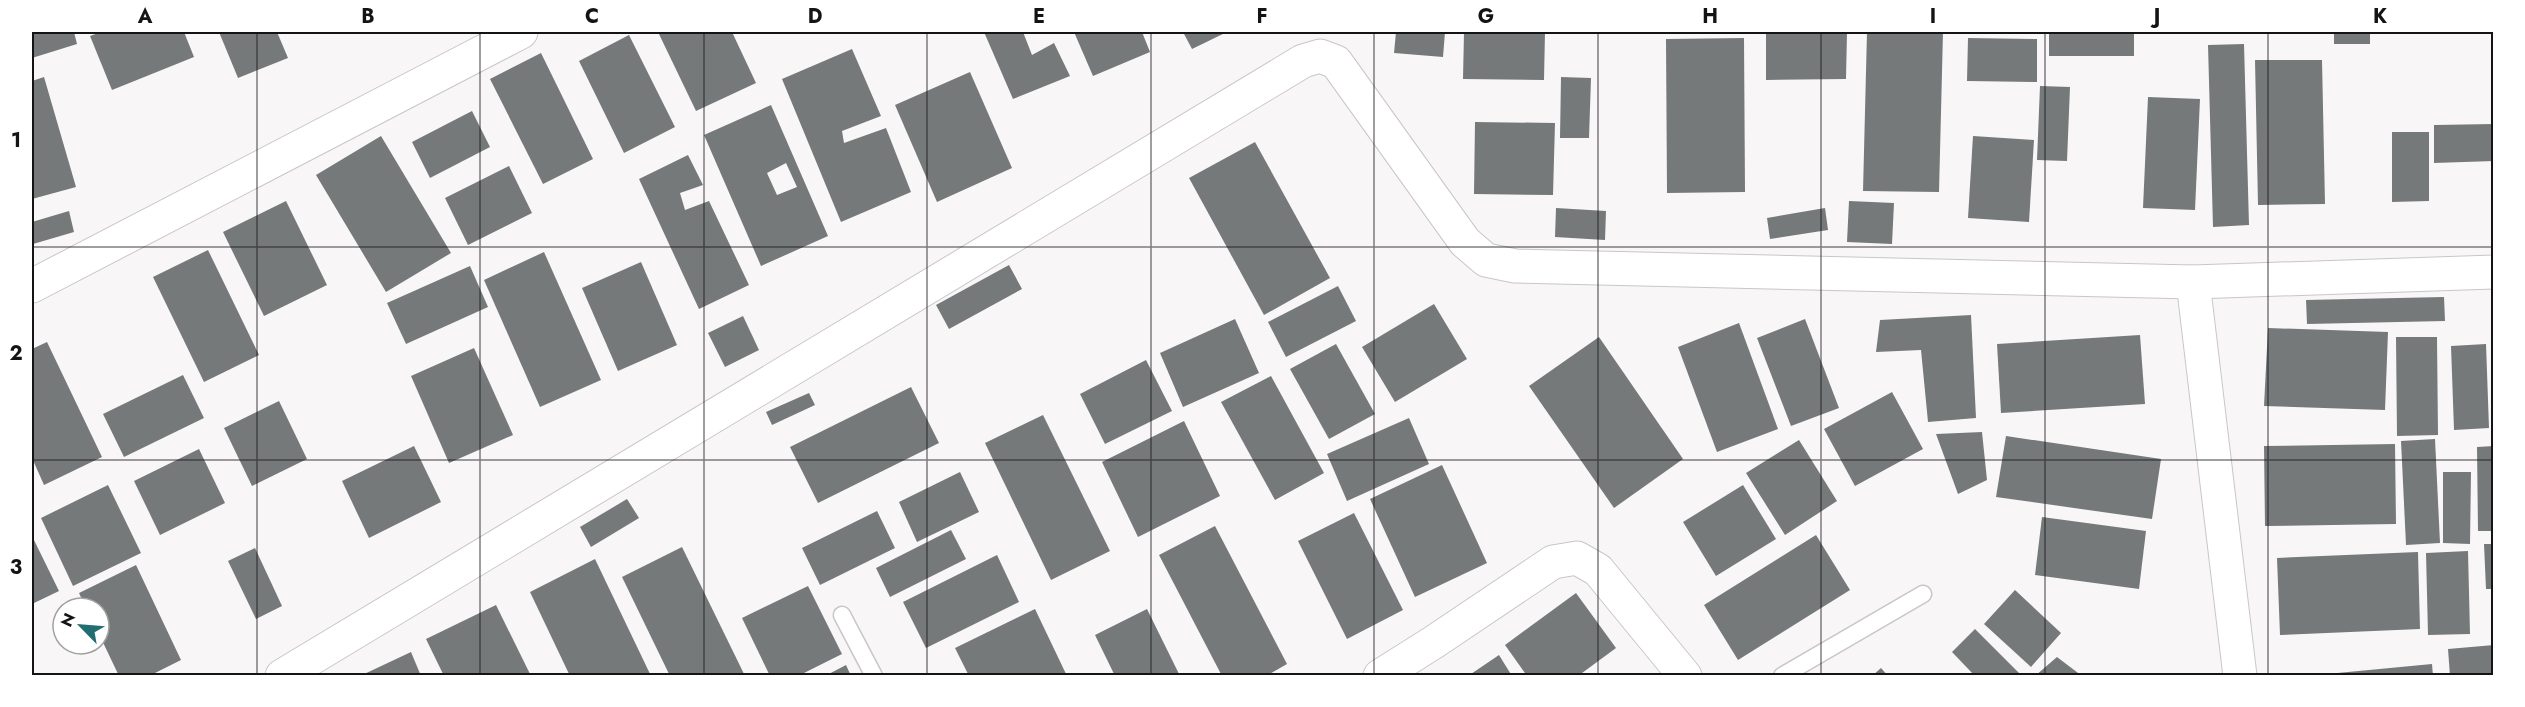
<svg xmlns="http://www.w3.org/2000/svg" width="2525" height="707" font-family="Jost,sans-serif">
  <style>
    .building { fill: #757979; fill-rule: evenodd }
    .lines { fill: none; stroke-linecap: round; stroke-linejoin: round }
    .service-casing { stroke: #c9c6c8; stroke-width: 19 }
    .minor-casing { stroke: #c9c6c8; stroke-width: 35 }
    .service { stroke: #fff; stroke-width: 16 }
    .minor { stroke: #fff; stroke-width: 33 }
    .grid { fill: none; stroke: #151415; stroke-width: 1.5; stroke-opacity: 0.55 }
    .neatline { fill: none; stroke: #151415; stroke-width: 2 }
    .grid-label { font-size: 20px; text-anchor: middle; font-weight: bold; fill: #151415 }
  </style>
  <rect width="100%" height="100%" fill="#f9f6f8"/>
  <g class="building">
    <path d="M 32,32 L 74,32 L 77,44 L 32,58 Z"/>
    <path d="M 101,32 L 184,32 L 194,57 L 112,90 L 90,36 Z"/>
    <path d="M 219,32 L 277,32 L 288,58 L 238,78 Z"/>
    <path d="M 658,32 L 732,32 L 756,83 L 696,111 Z"/>
    <path d="M 984,32 L 1023,32 L 1032,55 L 1054,43 L 1070,76 L 1013,99 Z"/>
    <path d="M 1074,32 L 1142,32 L 1150,52 L 1093,76 Z"/>
    <path d="M 1183,32 L 1227,32 L 1192,49 Z"/>
    <path d="M 1396,32 L 1445,32 L 1443,57 L 1394,53 Z"/>
    <path d="M 1464,32 L 1545,32 L 1544,80 L 1463,79 Z"/>
    <path d="M 1766,32 L 1847,32 L 1846,79 L 1766,80 Z"/>
    <path d="M 1867,32 L 1943,32 L 1939,192 L 1863,191 Z"/>
    <rect x="2049" y="32" width="85" height="24"/>
    <rect x="2334" y="32" width="36" height="12"/>
    <path d="M 629,35 L 675,127 L 624,153 L 579,61 Z"/>
    <path d="M 1744,38 L 1745,192 L 1667,193 L 1666,39 Z"/>
    <path d="M 1968,38 L 2037,39 L 2037,82 L 1967,81 Z"/>
    <path d="M 2244,44 L 2249,225 L 2213,227 L 2208,45 Z"/>
    <path d="M 852,49 L 881,116 L 842,131 L 844,143 L 886,128 L 911,192 L 841,222 L 782,79 Z"/>
    <path d="M 541,53 L 593,159 L 543,184 L 490,79 Z"/>
    <path d="M 2255,60 L 2322,60 L 2325,204 L 2258,205 Z"/>
    <path d="M 970,72 L 1012,168 L 937,202 L 895,105 Z"/>
    <path d="M 44,77 L 76,187 L 32,199 L 32,81 Z"/>
    <path d="M 1561,77 L 1591,78 L 1589,138 L 1560,138 Z"/>
    <path d="M 2040,86 L 2070,87 L 2067,161 L 2037,160 Z"/>
    <path d="M 2148,97 L 2200,99 L 2195,210 L 2143,208 Z"/>
    <path d="M 771,105 L 828,236 L 761,266 L 704,135 ZM 786,163 L 797,187 L 777,195 L 767,173 Z"/>
    <path d="M 472,111 L 490,147 L 430,178 L 412,142 Z"/>
    <path d="M 1475,122 L 1555,123 L 1553,195 L 1474,194 Z"/>
    <path d="M 2494,124 L 2494,161 L 2434,163 L 2434,125 Z"/>
    <path d="M 2392,132 L 2429,132 L 2429,201 L 2392,202 Z"/>
    <path d="M 381,136 L 451,253 L 386,292 L 316,175 Z"/>
    <path d="M 1973,136 L 2034,140 L 2029,222 L 1968,218 Z"/>
    <path d="M 1255,142 L 1330,278 L 1264,315 L 1189,178 Z"/>
    <path d="M 688,155 L 703,185 L 680,193 L 685,210 L 709,201 L 749,285 L 699,309 L 639,179 Z"/>
    <path d="M 509,166 L 532,213 L 468,245 L 445,198 Z"/>
    <path d="M 286,201 L 327,285 L 264,316 L 223,232 Z"/>
    <path d="M 1849,201 L 1894,203 L 1892,244 L 1847,242 Z"/>
    <path d="M 1556,208 L 1606,211 L 1605,240 L 1555,237 Z"/>
    <path d="M 1825,208 L 1828,230 L 1770,239 L 1767,218 Z"/>
    <path d="M 69,211 L 74,232 L 33,244 L 32,222 Z"/>
    <path d="M 208,250 L 259,355 L 204,382 L 153,277 Z"/>
    <path d="M 544,252 L 601,380 L 540,407 L 484,280 Z"/>
    <path d="M 641,262 L 677,345 L 618,371 L 582,288 Z"/>
    <path d="M 1009,265 L 1022,289 L 949,329 L 936,305 Z"/>
    <path d="M 470,266 L 488,307 L 406,344 L 387,303 Z"/>
    <path d="M 1338,286 L 1356,321 L 1286,357 L 1268,322 Z"/>
    <path d="M 2444,297 L 2445,321 L 2307,324 L 2306,300 Z"/>
    <path d="M 1434,304 L 1467,359 L 1395,402 L 1362,347 Z"/>
    <path d="M 1971,315 L 1976,418 L 1928,422 L 1921,350 L 1876,352 L 1880,320 Z"/>
    <path d="M 743,316 L 759,350 L 725,367 L 708,333 Z"/>
    <path d="M 1235,319 L 1259,373 L 1183,407 L 1160,353 Z"/>
    <path d="M 1805,319 L 1839,408 L 1791,426 L 1757,338 Z"/>
    <path d="M 1739,323 L 1778,429 L 1717,452 L 1678,347 Z"/>
    <path d="M 2268,328 L 2388,332 L 2385,410 L 2264,406 Z"/>
    <path d="M 2140,335 L 2145,404 L 2001,413 L 1997,344 Z"/>
    <path d="M 1599,337 L 1683,459 L 1614,508 L 1529,386 Z"/>
    <path d="M 2396,337 L 2437,337 L 2438,435 L 2397,436 Z"/>
    <path d="M 47,342 L 102,457 L 44,485 L 32,458 L 32,349 Z"/>
    <path d="M 1336,344 L 1375,414 L 1329,439 L 1290,369 Z"/>
    <path d="M 2486,344 L 2489,428 L 2454,430 L 2451,346 Z"/>
    <path d="M 474,348 L 513,435 L 449,463 L 411,376 Z"/>
    <path d="M 1146,360 L 1172,411 L 1105,444 L 1080,394 Z"/>
    <path d="M 183,375 L 204,418 L 124,457 L 103,414 Z"/>
    <path d="M 1271,376 L 1324,473 L 1275,500 L 1221,402 Z"/>
    <path d="M 911,387 L 939,443 L 818,503 L 790,447 Z"/>
    <path d="M 1892,392 L 1923,449 L 1855,486 L 1824,429 Z"/>
    <path d="M 809,393 L 815,405 L 772,425 L 766,412 Z"/>
    <path d="M 279,401 L 307,459 L 252,486 L 224,428 Z"/>
    <path d="M 1043,415 L 1110,551 L 1051,580 L 985,443 Z"/>
    <path d="M 1409,418 L 1429,464 L 1347,501 L 1327,454 Z"/>
    <path d="M 1184,421 L 1220,496 L 1138,537 L 1102,462 Z"/>
    <path d="M 1982,432 L 1987,480 L 1958,494 L 1936,434 Z"/>
    <path d="M 2006,436 L 2161,459 L 2152,519 L 1996,497 Z"/>
    <path d="M 2435,439 L 2440,543 L 2406,545 L 2401,441 Z"/>
    <path d="M 1799,440 L 1837,501 L 1785,535 L 1746,473 Z"/>
    <path d="M 2395,444 L 2396,524 L 2265,526 L 2264,446 Z"/>
    <path d="M 414,446 L 441,502 L 369,538 L 342,481 Z"/>
    <path d="M 2494,446 L 2494,531 L 2478,531 L 2477,447 Z"/>
    <path d="M 199,449 L 225,503 L 160,535 L 134,481 Z"/>
    <path d="M 1442,465 L 1487,563 L 1415,597 L 1370,499 Z"/>
    <path d="M 960,472 L 979,512 L 917,542 L 899,502 Z"/>
    <path d="M 2443,472 L 2471,472 L 2470,544 L 2443,543 Z"/>
    <path d="M 108,485 L 141,553 L 73,586 L 41,518 Z"/>
    <path d="M 1743,485 L 1776,539 L 1716,576 L 1683,522 Z"/>
    <path d="M 627,499 L 639,518 L 591,547 L 580,527 Z"/>
    <path d="M 877,511 L 895,548 L 820,585 L 802,548 Z"/>
    <path d="M 1354,513 L 1403,610 L 1347,639 L 1298,541 Z"/>
    <path d="M 2042,517 L 2146,531 L 2139,589 L 2035,575 Z"/>
    <path d="M 1215,526 L 1287,664 L 1266,676 L 1222,676 L 1159,555 Z"/>
    <path d="M 951,530 L 966,559 L 890,597 L 876,568 Z"/>
    <path d="M 1816,535 L 1850,590 L 1738,660 L 1704,605 Z"/>
    <path d="M 32,536 L 59,591 L 32,604 Z"/>
    <path d="M 2484,544 L 2494,544 L 2494,589 L 2486,589 Z"/>
    <path d="M 682,547 L 745,676 L 670,676 L 622,577 Z"/>
    <path d="M 255,548 L 282,606 L 256,619 L 228,561 Z"/>
    <path d="M 2468,551 L 2470,634 L 2428,635 L 2426,553 Z"/>
    <path d="M 2418,552 L 2420,629 L 2280,635 L 2277,558 Z"/>
    <path d="M 997,555 L 1019,602 L 926,648 L 903,602 Z"/>
    <path d="M 595,559 L 651,676 L 570,676 L 530,592 Z"/>
    <path d="M 136,565 L 181,660 L 149,676 L 119,676 L 99,634 L 99,608 L 86,608 L 79,593 Z"/>
    <path d="M 808,586 L 842,654 L 798,676 L 770,676 L 742,618 Z"/>
    <path d="M 2015,590 L 2061,633 L 2031,667 L 1984,624 Z"/>
    <path d="M 1576,593 L 1616,648 L 1578,676 L 1527,676 L 1505,645 Z"/>
    <path d="M 496,605 L 531,676 L 444,676 L 426,639 Z"/>
    <path d="M 1035,609 L 1067,676 L 969,676 L 955,648 Z"/>
    <path d="M 1147,609 L 1180,676 L 1115,676 L 1095,635 Z"/>
    <path d="M 1975,629 L 2022,676 L 1975,676 L 1952,652 Z"/>
    <path d="M 2494,645 L 2494,676 L 2450,676 L 2448,649 Z"/>
    <path d="M 411,652 L 421,676 L 360,676 Z"/>
    <path d="M 1499,655 L 1512,676 L 1468,676 Z"/>
    <path d="M 2057,657 L 2082,676 L 2035,676 Z"/>
    <path d="M 2432,664 L 2433,676 L 2327,676 L 2327,674 Z"/>
    <path d="M 846,665 L 851,676 L 825,676 Z"/>
    <path d="M 1881,668 L 1888,676 L 1872,676 Z"/>
  </g>
  <g class="lines">
    <g class="service-casing">
      <g id="service">
        <path d="M 842,615 L 874,676"/>
        <path d="M 1782,676 L 1923,594"/>
      </g>
    </g>
    <g class="minor-casing">
      <g id="minor">
        <path d="M 2193,282 L 2240,676"/>
        <path d="M 32,286 L 521,32"/>
        <path d="M 282,676 L 1303,61 L 1320,56 L 1336,62 L 1465,242 L 1486,260 L 1515,266 L 2193,282 L 2494,272"/>
        <path d="M 1380,676 L 1434,642 L 1553,562 L 1577,558 L 1598,570 L 1685,676"/>
      </g>
    </g>
    <use href="#service" class="service"/>
    <use href="#minor" class="minor"/>
  </g>
  <path class="grid" d="M 257,32 L 257,676M 480,32 L 480,676M 704,32 L 704,676M 927,32 L 927,676M 1151,32 L 1151,676M 1374,32 L 1374,676M 1598,32 L 1598,676M 1821,32 L 1821,676M 2045,32 L 2045,676M 2268,32 L 2268,676M 32,247 L 2494,247M 32,460 L 2494,460"/>
  <rect width="2525" height="707" fill="none" stroke="#ffffff" stroke-width="66"/>
  <g transform="translate(81 626) rotate(295)"><circle r="28" fill="#ffffff" stroke="#a1a1a1" stroke-width="1.5"/>
  <path d="M0-4.5L10 22L0 15L-10 22Z" fill="#216d71"/>
  <text y="-9" font-size="16" font-weight="bold" text-anchor="middle" fill="#151415">N</text>
  </g>
  <rect x="33" y="33" width="2459" height="641" class="neatline"/>
  <g class="grid-label">
    <text x="145" y="23">A</text>
    <text x="368" y="23">B</text>
    <text x="592" y="23">C</text>
    <text x="815" y="23">D</text>
    <text x="1039" y="23">E</text>
    <text x="1262" y="23">F</text>
    <text x="1486" y="23">G</text>
    <text x="1710" y="23">H</text>
    <text x="1933" y="23">I</text>
    <text x="2157" y="23">J</text>
    <text x="2380" y="23">K</text>
    <text x="16" y="147">1</text>
    <text x="16" y="360">2</text>
    <text x="16" y="574">3</text>
  </g>
</svg>
